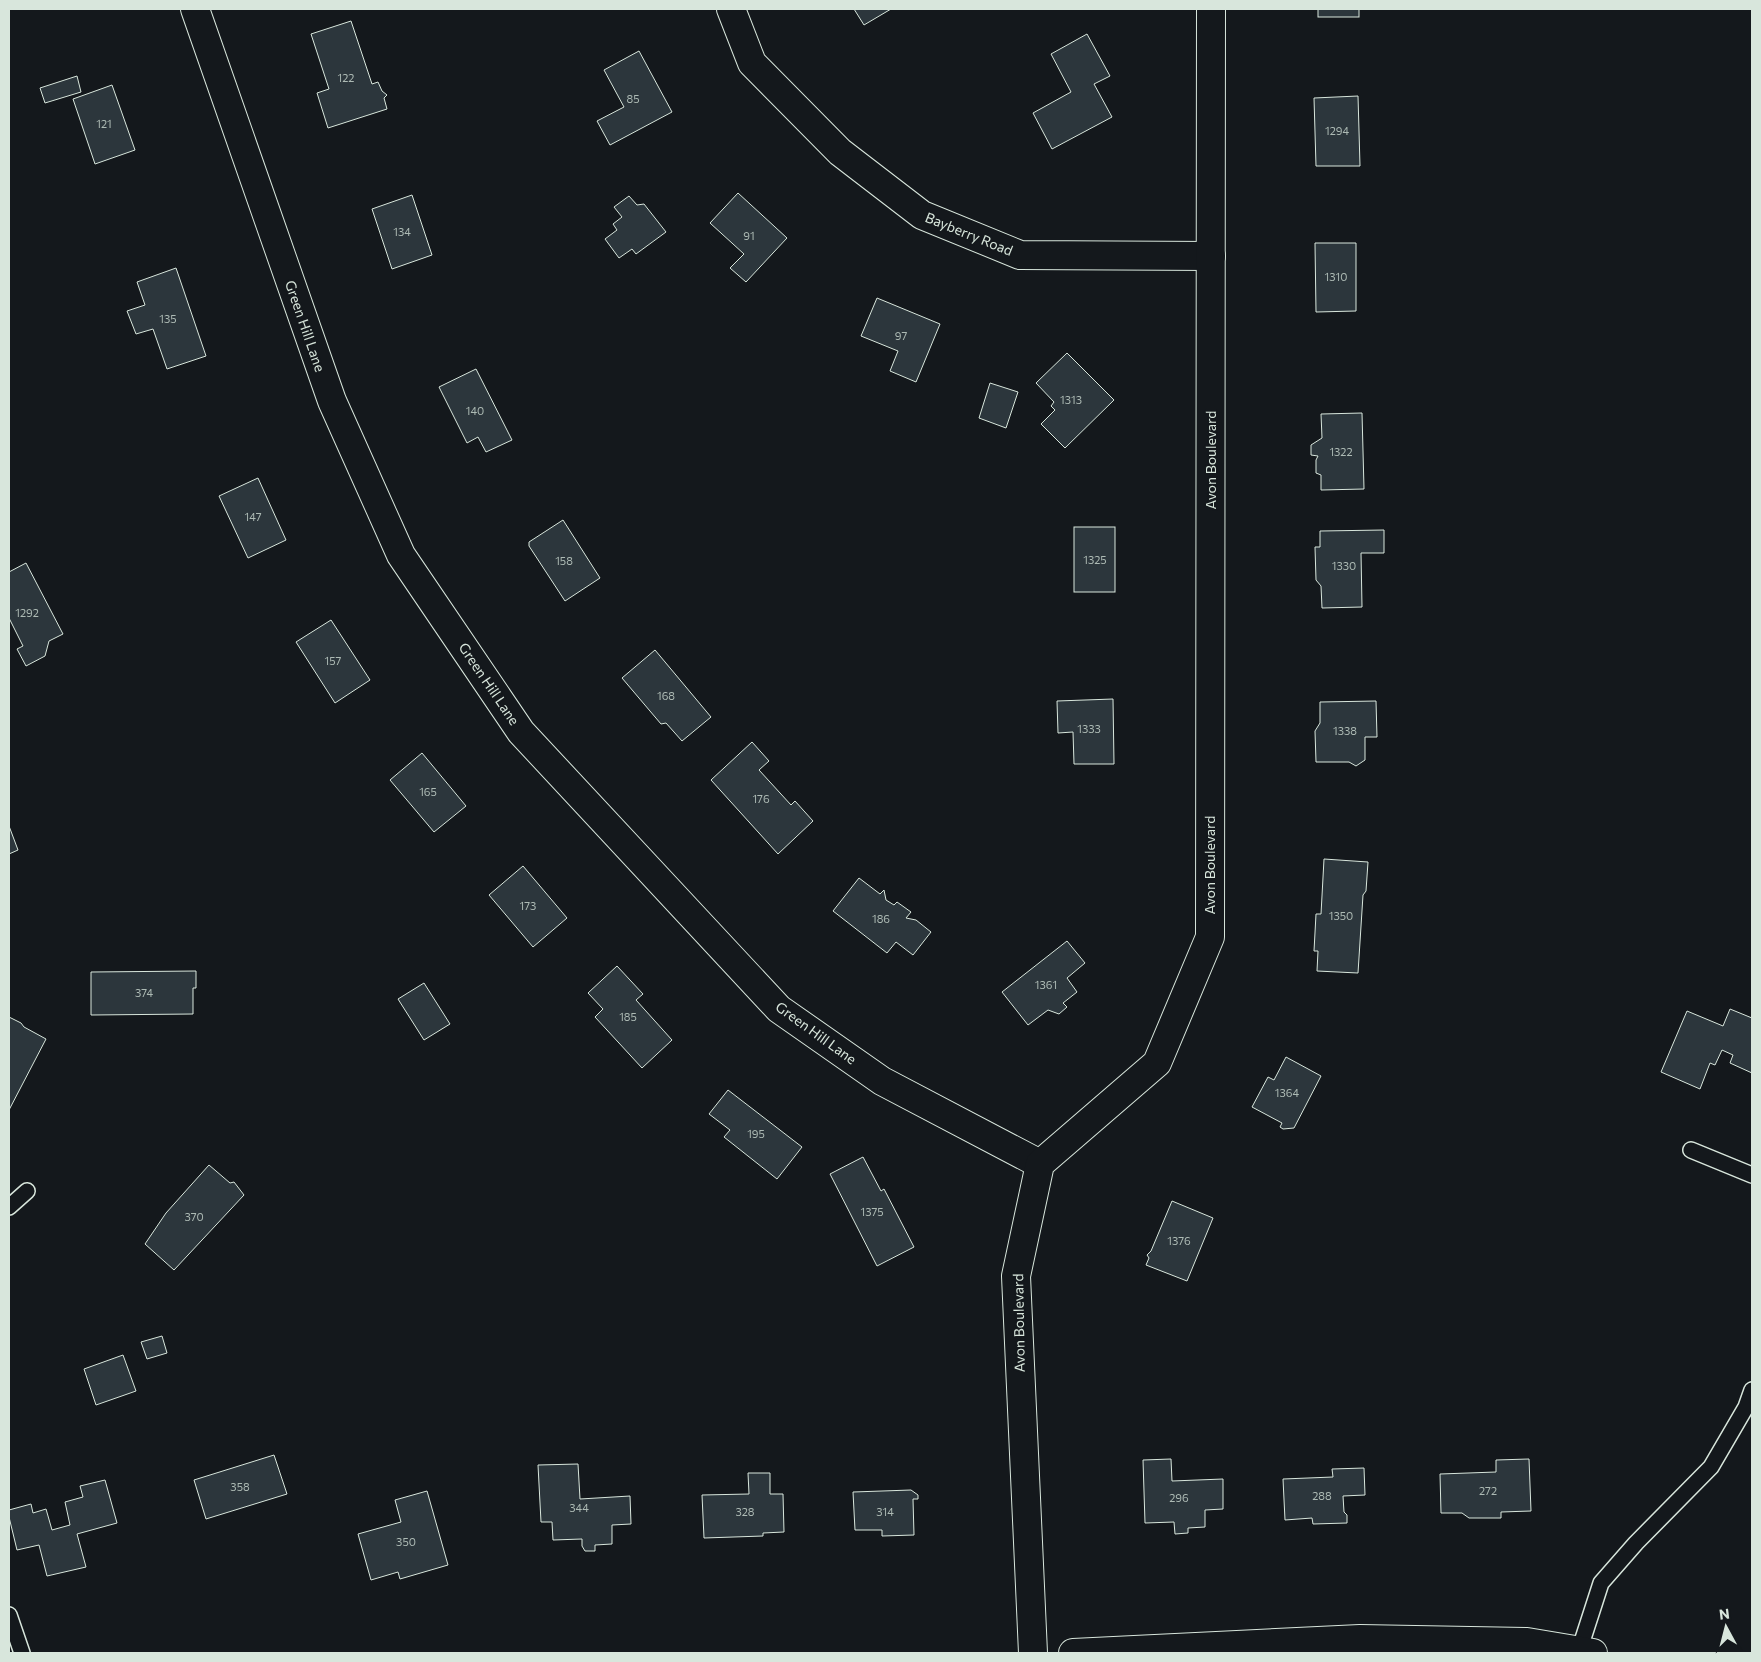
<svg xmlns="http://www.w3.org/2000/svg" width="1761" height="1662" font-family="Commissioner,sans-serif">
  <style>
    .building { fill: #2c363c; stroke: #d8e6dc }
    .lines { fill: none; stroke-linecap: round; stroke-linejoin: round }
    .lane-casing { stroke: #d8e6dc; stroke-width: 18 }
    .street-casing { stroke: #d8e6dc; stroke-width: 30 }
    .secondary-casing { stroke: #d8e6dc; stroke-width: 30 }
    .lane { stroke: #14181c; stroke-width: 15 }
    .street { stroke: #14181c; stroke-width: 28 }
    .secondary { stroke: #14181c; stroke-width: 28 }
    .labels { text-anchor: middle; stroke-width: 4; stroke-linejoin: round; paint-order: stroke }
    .number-label { font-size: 11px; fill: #adbab4 }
    .street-label { font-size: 14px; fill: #d8e6dc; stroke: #14181c }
  </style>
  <rect width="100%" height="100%" fill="#14181c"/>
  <g class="building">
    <path d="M 854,9 L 891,9 L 864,25 Z"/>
    <rect x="1318" y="9" width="41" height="8"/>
    <path d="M 351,21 L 372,84 L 378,82 L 382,91 L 387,95 L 384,98 L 387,109 L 328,128 L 317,93 L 329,89 L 311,34 Z"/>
    <path d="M 1087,34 L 1110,76 L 1094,84 L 1112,117 L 1052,149 L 1033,113 L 1071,92 L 1051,54 Z"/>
    <path d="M 639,51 L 672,112 L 610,145 L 597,121 L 624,107 L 604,70 Z"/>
    <path d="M 77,76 L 81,92 L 45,103 L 40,88 Z"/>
    <path d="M 112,85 L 135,150 L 95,164 L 73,99 Z"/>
    <path d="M 1358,96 L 1360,166 L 1316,166 L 1314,98 Z"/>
    <path d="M 738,193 L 787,238 L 746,282 L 730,268 L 744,254 L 710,223 Z"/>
    <path d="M 412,195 L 432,255 L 392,269 L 372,209 Z"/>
    <path d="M 629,196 L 637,205 L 644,204 L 666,232 L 636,254 L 632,249 L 619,258 L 605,239 L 617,230 L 613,224 L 622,217 L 614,207 Z"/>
    <path d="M 1315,243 L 1356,243 L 1356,311 L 1316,312 Z"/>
    <path d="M 176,268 L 206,356 L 167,369 L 153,329 L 136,334 L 127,311 L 145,305 L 137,282 Z"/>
    <path d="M 877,298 L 940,324 L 916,382 L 890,371 L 898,351 L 861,336 Z"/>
    <path d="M 1067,353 L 1114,400 L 1065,448 L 1041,424 L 1055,410 L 1051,406 L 1054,402 L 1036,383 Z"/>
    <path d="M 476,369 L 512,440 L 486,452 L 478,437 L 467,443 L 439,387 Z"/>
    <path d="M 990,383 L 1018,392 L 1006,428 L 979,418 Z"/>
    <path d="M 1362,413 L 1364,489 L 1321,490 L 1321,475 L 1316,473 L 1316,460 L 1318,456 L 1311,455 L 1311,445 L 1322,438 L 1321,414 Z"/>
    <path d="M 258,478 L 286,540 L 248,558 L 219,496 Z"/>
    <path d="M 563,520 L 600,578 L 565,601 L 529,546 L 529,542 Z"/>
    <rect x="1074" y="527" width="41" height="65"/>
    <path d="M 1384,530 L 1384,553 L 1361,553 L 1362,607 L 1322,608 L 1321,586 L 1316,580 L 1315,547 L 1320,547 L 1320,531 Z"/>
    <path d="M 26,563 L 63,634 L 49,641 L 45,656 L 26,666 L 17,649 L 23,646 L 9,618 L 9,572 Z"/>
    <path d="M 331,620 L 370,680 L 335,703 L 296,642 Z"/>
    <path d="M 655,650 L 711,717 L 682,741 L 666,723 L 661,724 L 622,678 Z"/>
    <path d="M 1113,699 L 1114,764 L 1074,764 L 1073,732 L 1058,733 L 1057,701 Z"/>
    <path d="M 1376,701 L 1377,737 L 1365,737 L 1365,760 L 1356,766 L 1349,762 L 1316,762 L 1315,731 L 1320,723 L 1320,702 Z"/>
    <path d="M 752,742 L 769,761 L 759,770 L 791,805 L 795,801 L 813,821 L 778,854 L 711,780 Z"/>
    <path d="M 422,753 L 466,806 L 434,832 L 390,780 Z"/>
    <path d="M 9,826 L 18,850 L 9,854 Z"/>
    <path d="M 1324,859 L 1368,862 L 1366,891 L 1363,895 L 1358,973 L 1317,971 L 1318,951 L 1314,951 L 1316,914 L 1321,914 Z"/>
    <path d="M 523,866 L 567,918 L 533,947 L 489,895 Z"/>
    <path d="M 859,878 L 880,894 L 884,890 L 886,900 L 894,905 L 897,902 L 911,912 L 906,918 L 916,920 L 931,932 L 913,955 L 896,942 L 887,953 L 833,911 Z"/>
    <path d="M 1067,941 L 1085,963 L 1067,978 L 1077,992 L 1063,1003 L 1067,1007 L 1059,1014 L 1048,1010 L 1028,1025 L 1002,992 Z"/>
    <path d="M 617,966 L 643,994 L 636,1000 L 672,1040 L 642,1068 L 595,1017 L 603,1009 L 588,993 Z"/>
    <path d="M 196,971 L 196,988 L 193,988 L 193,1014 L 91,1015 L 91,972 Z"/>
    <path d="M 424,983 L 450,1024 L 424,1040 L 398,999 Z"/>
    <path d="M 1730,1009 L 1752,1018 L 1752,1073 L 1730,1063 L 1733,1055 L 1722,1050 L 1715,1065 L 1710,1063 L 1700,1089 L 1661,1072 L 1687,1011 L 1723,1026 Z"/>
    <path d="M 9,1017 L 21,1023 L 24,1027 L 46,1039 L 9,1110 Z"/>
    <path d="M 1286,1057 L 1321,1076 L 1294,1128 L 1283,1129 L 1280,1127 L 1282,1123 L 1252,1107 L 1268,1077 L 1274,1080 Z"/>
    <path d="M 728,1090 L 802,1147 L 777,1179 L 724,1137 L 730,1130 L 709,1114 Z"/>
    <path d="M 863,1157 L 881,1191 L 884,1189 L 914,1247 L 877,1266 L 830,1174 Z"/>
    <path d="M 209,1165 L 230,1183 L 234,1182 L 244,1195 L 174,1270 L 145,1244 L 166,1213 Z"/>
    <path d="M 1172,1201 L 1213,1218 L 1187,1281 L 1146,1265 L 1149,1258 L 1147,1255 L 1151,1251 Z"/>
    <path d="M 162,1336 L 167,1353 L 147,1359 L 141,1342 Z"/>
    <path d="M 123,1355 L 136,1391 L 96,1405 L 84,1369 Z"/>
    <path d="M 274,1455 L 287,1494 L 206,1519 L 194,1480 Z"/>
    <path d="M 1171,1459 L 1172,1481 L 1223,1479 L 1223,1509 L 1205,1510 L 1205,1527 L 1188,1528 L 1188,1533 L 1175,1534 L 1174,1522 L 1145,1523 L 1143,1460 Z"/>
    <path d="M 1529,1459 L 1531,1511 L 1501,1512 L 1501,1518 L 1469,1518 L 1462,1513 L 1441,1513 L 1440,1474 L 1496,1472 L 1496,1460 Z"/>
    <path d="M 578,1464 L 580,1499 L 630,1496 L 631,1524 L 612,1525 L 612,1544 L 595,1545 L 595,1551 L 585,1551 L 582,1546 L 582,1539 L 553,1540 L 552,1522 L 541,1522 L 538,1465 Z"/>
    <path d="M 1364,1468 L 1365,1495 L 1343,1496 L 1344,1512 L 1347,1515 L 1347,1523 L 1313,1524 L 1312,1518 L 1285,1520 L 1283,1479 L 1333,1477 L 1332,1469 Z"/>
    <path d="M 748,1473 L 770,1473 L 770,1494 L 783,1494 L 784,1532 L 763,1533 L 763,1536 L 704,1538 L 702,1495 L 749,1494 Z"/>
    <path d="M 105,1480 L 117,1523 L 77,1534 L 86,1567 L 47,1576 L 39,1545 L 17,1550 L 9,1517 L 9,1510 L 31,1504 L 33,1513 L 46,1509 L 52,1530 L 70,1525 L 65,1502 L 83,1497 L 80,1486 Z"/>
    <path d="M 911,1490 L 918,1495 L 918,1499 L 913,1499 L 914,1535 L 882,1536 L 882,1530 L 855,1530 L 853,1492 Z"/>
    <path d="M 427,1491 L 448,1565 L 400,1579 L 398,1572 L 371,1580 L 358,1534 L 401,1522 L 395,1500 Z"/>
  </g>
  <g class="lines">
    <g class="lane-casing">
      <g id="lane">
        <path d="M 1691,1150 L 1752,1175"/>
        <path d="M 9,1207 L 27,1191"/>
        <path d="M 9,1615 L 22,1653"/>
        <path d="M 1579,1651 L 1601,1583 L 1636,1543 L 1711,1467 L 1746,1407 L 1752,1390"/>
      </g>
    </g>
    <g class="street-casing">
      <g id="street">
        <path d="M 195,9 L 332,401 L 401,555 L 521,732 L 779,1009 L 882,1081 L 1040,1164"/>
        <path d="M 731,9 L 752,63 L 840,152 L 922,215 L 1020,255 L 1211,256"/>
        <path d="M 1033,1653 L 1016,1276 L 1040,1164 L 1157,1063 L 1210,937 L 1211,9"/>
      </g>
    </g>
    <g class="secondary-casing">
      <path id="secondary" d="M 1073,1653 L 1360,1639 L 1527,1642 L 1593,1653"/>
    </g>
    <use href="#lane" class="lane"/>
    <use href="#street" class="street"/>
    <use href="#secondary" class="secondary"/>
  </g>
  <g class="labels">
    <g class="number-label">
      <text x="346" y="82">122</text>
      <text x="633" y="103">85</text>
      <text x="104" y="128">121</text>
      <text x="1337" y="135">1294</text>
      <text x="402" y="236">134</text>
      <text x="749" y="240">91</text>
      <text x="1336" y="281">1310</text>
      <text x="168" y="323">135</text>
      <text x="901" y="340">97</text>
      <text x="1071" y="404">1313</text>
      <text x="475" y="415">140</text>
      <text x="1341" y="456">1322</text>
      <text x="253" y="521">147</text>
      <text x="1095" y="564">1325</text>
      <text x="564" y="565">158</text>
      <text x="1344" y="570">1330</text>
      <text x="27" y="617">1292</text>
      <text x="333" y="665">157</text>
      <text x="666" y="700">168</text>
      <text x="1089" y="733">1333</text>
      <text x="1345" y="735">1338</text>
      <text x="428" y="796">165</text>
      <text x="761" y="803">176</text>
      <text x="528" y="910">173</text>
      <text x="1341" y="920">1350</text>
      <text x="881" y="923">186</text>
      <text x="1046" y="989">1361</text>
      <text x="144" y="997">374</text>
      <text x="628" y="1021">185</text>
      <text x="1287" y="1097">1364</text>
      <text x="756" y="1138">195</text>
      <text x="872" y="1216">1375</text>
      <text x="194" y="1221">370</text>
      <text x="1179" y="1245">1376</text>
      <text x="240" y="1491">358</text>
      <text x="1488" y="1495">272</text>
      <text x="1322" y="1500">288</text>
      <text x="1179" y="1502">296</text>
      <text x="579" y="1512">344</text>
      <text x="745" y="1516">328</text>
      <text x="885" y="1516">314</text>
      <text x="406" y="1546">350</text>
    </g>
    <g class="street-label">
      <text transform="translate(969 234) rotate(22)" y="5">Bayberry Road</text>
      <text transform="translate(305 326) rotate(71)" y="5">Green Hill Lane</text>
      <text transform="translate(1211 460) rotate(-90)" y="5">Avon Boulevard</text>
      <text transform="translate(489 684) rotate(56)" y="5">Green Hill Lane</text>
      <text transform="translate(1210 865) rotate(-90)" y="5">Avon Boulevard</text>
      <text transform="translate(816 1033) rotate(36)" y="5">Green Hill Lane</text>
      <text transform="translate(1019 1323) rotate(-91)" y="5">Avon Boulevard</text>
    </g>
  </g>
  <rect width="1761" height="1662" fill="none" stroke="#d8e6dc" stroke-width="20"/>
  <g transform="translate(1726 1627) rotate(353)" stroke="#14181c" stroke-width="4" paint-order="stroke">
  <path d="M0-4L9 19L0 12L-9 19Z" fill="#d8e6dc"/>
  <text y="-8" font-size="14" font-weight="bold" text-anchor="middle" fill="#d8e6dc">N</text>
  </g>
</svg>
